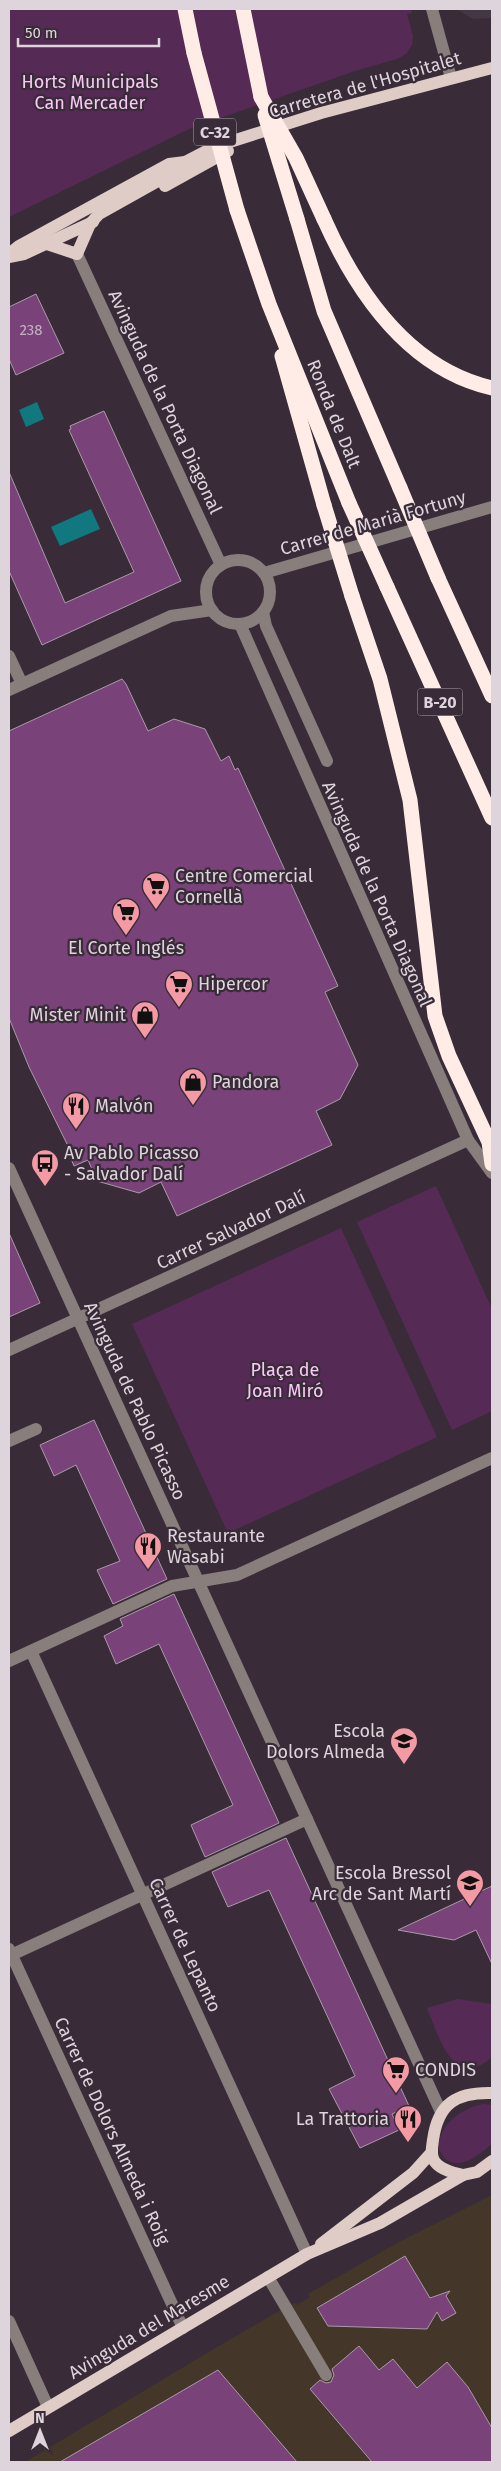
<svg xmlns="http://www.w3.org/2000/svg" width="501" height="2471" font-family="'Fira Sans',sans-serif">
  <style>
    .commercial { fill: #433745 }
    .industrial { fill: #443628 }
    .green { fill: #552b55 }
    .water { fill: #10787e }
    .building { fill: #79437a; stroke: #aa9aa9 }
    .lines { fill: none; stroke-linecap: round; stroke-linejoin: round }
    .minor { stroke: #887e7b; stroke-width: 12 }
    .major { stroke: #dfccc6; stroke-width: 12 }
    .highway { stroke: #ffece6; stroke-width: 15 }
    .highway-bridge { stroke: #ffece6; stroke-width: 15 }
    .labels { text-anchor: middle; stroke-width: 4.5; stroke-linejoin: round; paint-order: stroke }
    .number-label { font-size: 15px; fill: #c4b0c4 }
    .shield { fill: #392c38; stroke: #aca2ab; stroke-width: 1 }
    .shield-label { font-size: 16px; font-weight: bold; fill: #ddd4dc }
    .park-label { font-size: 18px; fill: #f9c8f8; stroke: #392c38 }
    .street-label { font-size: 18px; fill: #ddd4dc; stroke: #392c38 }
    .poi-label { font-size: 18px; fill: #ddd4dc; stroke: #392c38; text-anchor: start }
  </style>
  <rect width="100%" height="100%" fill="#392c38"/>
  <path class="commercial" d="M 456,9 L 492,9 L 492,18 L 473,19 Z"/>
  <path class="industrial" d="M 492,2195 L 492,2462 L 25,2462 L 217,2347 L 286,2307 L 295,2303 L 297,2305 L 310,2297 L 308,2294 L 397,2243 Z"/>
  <g class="green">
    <path d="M 9,9 L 411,9 L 412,13 L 407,14 L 413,36 L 412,45 L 406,54 L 397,59 L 355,71 L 189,129 L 9,217 Z"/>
    <path d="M 436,1186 L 492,1309 L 492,1411 L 452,1430 L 357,1222 Z"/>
    <path d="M 341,1228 L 437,1437 L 228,1533 L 132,1324 Z"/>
    <path d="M 457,1999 L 492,2004 L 492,2057 C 453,2092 439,2036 427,2008 Z"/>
    <path d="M 484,2104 L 492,2105 L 492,2143 C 479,2157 450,2177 439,2149 C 437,2125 463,2107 484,2104 Z"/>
  </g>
  <g class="water">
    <path d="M 37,402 L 44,419 L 26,427 L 19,410 Z"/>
    <path d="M 91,509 L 100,529 L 60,546 L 51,527 Z"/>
  </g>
  <g class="building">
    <path d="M 36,294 L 64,353 L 16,375 L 9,359 L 9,307 Z"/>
    <path d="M 104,411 L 181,581 L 42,645 L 9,571 L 9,472 L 65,603 L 134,572 L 69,430 L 71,429 L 70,426 Z"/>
    <path d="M 122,679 L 126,684 L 148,731 L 174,719 L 205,729 L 221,761 L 229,756 L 235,770 L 238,768 L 338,986 L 325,992 L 358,1065 L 340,1099 L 316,1111 L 332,1145 L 177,1216 L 161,1182 L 139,1193 L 97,1181 L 88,1160 L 74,1166 L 66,1147 L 68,1146 L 29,1067 L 9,1018 L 9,731 Z"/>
    <path d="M 9,1233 L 40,1303 L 9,1317 Z"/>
    <path d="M 94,1420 L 167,1579 L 113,1604 L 97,1570 L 120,1561 L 76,1465 L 54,1476 L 40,1445 Z"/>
    <path d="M 174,1594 L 279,1823 L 205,1857 L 191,1825 L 233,1805 L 159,1644 L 116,1664 L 104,1636 L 123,1626 L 120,1619 Z"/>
    <path d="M 286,1838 L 409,2106 L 392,2114 L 399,2130 L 360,2148 L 329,2089 L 355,2076 L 269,1890 L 228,1907 L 212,1872 Z"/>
    <path d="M 492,1886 L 492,1964 L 476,1930 L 454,1940 L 398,1930 Z"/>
    <path d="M 405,2256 L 430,2298 L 450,2291 L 446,2296 L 456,2313 L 442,2321 L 437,2312 L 427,2329 L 328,2326 L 317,2308 Z"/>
    <path d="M 359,2346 L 379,2370 L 393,2359 L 417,2388 L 447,2362 L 468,2387 L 492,2428 L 492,2462 L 372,2462 L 310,2389 L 320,2380 L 326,2383 L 331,2382 L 334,2375 L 332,2369 Z"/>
    <path d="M 218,2370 L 297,2462 L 60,2462 Z"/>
  </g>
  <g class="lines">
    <g class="minor">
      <path d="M 432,9 L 451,78"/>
      <path d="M 77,254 L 221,565"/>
      <circle cx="238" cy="592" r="32"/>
      <path d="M 264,573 L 492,507"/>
      <path d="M 263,612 L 266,626 L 327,761"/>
      <path d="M 240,624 L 468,1140 L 492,1173"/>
      <path d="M 9,656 L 22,684"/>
      <path d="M 9,690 L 171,616 L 212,610"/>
      <path d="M 9,1168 L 441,2112"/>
      <path d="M 9,1350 L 468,1140"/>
      <path d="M 9,1441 L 36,1429"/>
      <path d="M 31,1651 L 307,2254"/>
      <path d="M 9,1661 L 172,1586 L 237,1575 L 492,1458"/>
      <path d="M 9,1949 L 183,2328"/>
      <path d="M 9,1956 L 307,1819"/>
      <path d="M 268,2277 L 326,2375"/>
      <path d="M 9,2321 L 48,2407"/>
    </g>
    <g class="major">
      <path d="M 165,186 L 228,151"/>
      <path d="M 47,244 L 77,254 L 90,224 L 99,214 L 174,172 L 185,162 L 214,147 L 321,113 L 492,68"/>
      <path d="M 9,254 L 19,246 L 169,164 L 185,162"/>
      <path d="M 9,257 L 24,254 L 93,222"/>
      <path d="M 463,2175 C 454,2173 441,2170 435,2162 C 430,2156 432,2147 433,2140 C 438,2103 457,2092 492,2093"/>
      <path d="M 321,2244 L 413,2173 L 432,2152"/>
      <path d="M 9,2431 L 307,2254 L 380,2223 L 463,2175 L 477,2172 L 492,2161"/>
    </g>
    <g class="highway">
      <path d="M 185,9 L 194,53"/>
      <path d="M 243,9 L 261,97"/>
      <path d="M 237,210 L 269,304 L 349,503"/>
      <path d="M 297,219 L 324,311 L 400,488"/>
      <path d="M 324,219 C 357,293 409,369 492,388"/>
      <path d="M 282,356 L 324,505"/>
      <path d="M 438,578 L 492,696"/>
      <path d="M 387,587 L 492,818"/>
      <path d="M 352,596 L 380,679 L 410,800 L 435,1016 L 449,1056 L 489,1142 L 492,1164"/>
    </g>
    <g class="highway-bridge">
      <path d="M 194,53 L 237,210"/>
      <path d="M 261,97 L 296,158 L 324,219"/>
      <path d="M 265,115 L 297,219"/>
      <path d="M 400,488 L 438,578"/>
      <path d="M 349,503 L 387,587"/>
      <path d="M 324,505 L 352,596"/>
    </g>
  </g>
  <defs>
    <g id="supermarket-pin" transform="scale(1.4375)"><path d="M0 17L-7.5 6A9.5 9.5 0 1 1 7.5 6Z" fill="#f49aa4" stroke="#392c38"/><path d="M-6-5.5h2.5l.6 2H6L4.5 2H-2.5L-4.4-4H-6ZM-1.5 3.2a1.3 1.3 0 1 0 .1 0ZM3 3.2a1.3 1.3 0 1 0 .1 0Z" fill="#111"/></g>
    <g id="shop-pin" transform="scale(1.4375)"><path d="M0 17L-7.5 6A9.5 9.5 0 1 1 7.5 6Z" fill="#f49aa4" stroke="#392c38"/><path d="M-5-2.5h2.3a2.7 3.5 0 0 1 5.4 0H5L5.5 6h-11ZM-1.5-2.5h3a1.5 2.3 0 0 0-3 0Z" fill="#111"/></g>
    <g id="restaurant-pin" transform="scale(1.4375)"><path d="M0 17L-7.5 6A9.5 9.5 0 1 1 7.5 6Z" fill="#f49aa4" stroke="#392c38"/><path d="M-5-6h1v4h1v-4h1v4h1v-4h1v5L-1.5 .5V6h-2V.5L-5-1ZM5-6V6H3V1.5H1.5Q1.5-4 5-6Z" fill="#111"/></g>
    <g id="bus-pin" transform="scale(1.4375)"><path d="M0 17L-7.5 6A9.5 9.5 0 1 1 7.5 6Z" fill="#f49aa4" stroke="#392c38"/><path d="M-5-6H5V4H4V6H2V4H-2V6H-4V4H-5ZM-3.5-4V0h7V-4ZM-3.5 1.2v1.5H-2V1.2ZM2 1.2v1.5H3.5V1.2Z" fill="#111"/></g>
    <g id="school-pin" transform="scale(1.4375)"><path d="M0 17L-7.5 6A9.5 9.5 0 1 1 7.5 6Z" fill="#f49aa4" stroke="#392c38"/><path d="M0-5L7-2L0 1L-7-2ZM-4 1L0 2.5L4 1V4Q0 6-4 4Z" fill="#111"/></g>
  </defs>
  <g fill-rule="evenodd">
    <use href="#supermarket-pin" x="156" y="886"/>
    <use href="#supermarket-pin" x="126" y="912"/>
    <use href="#supermarket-pin" x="179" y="984"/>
    <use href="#shop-pin" x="145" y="1015"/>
    <use href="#shop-pin" x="193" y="1082"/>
    <use href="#restaurant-pin" x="76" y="1106"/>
    <use href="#bus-pin" x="45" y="1163"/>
    <use href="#restaurant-pin" x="148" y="1546"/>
    <use href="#school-pin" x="404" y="1741"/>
    <use href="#school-pin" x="470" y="1883"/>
    <use href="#supermarket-pin" x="396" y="2070"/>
    <use href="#restaurant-pin" x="408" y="2119"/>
  </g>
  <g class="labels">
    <g class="number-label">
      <text x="31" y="335">238</text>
    </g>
    <g class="shield">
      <rect x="194" y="118.5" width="42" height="27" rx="4"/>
      <rect x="417.5" y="688.5" width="45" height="27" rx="4"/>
    </g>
    <g class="shield-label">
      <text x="215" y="138">C-32</text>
      <text x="440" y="708">B-20</text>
    </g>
    <g class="park-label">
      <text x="90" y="88">Horts Municipals<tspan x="90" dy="21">Can Mercader</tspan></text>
      <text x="285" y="1376">Plaça de<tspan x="285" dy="21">Joan Miró</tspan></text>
    </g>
    <g class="street-label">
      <text transform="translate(365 85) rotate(-16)" y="6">Carretera de l'Hospitalet</text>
      <text transform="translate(165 402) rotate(65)" y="6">Avinguda de la Porta Diagonal</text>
      <text transform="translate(334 414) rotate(68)" y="6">Ronda de Dalt</text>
      <text transform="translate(373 523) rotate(-16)" y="6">Carrer de Marià Fortuny</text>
      <text transform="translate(377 894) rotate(66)" y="6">Avinguda de la Porta Diagonal</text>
      <text transform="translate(231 1230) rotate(-25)" y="6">Carrer Salvador Dalí</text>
      <text transform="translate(135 1401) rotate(65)" y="6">Avinguda de Pablo Picasso</text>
      <text transform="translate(185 1945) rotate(65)" y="6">Carrer de Lepanto</text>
      <text transform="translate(112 2131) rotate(65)" y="6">Carrer de Dolors Almeda i Roig</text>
      <text transform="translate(149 2327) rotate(-31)" y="6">Avinguda del Maresme</text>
    </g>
    <g class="poi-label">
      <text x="175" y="882">Centre Comercial<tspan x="175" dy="21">Cornellà</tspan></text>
      <text x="126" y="954" text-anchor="middle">El Corte Inglés</text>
      <text x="198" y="990">Hipercor</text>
      <text x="126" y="1021" text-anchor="end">Mister Minit</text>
      <text x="212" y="1088">Pandora</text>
      <text x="95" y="1112">Malvón</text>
      <text x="64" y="1159">Av Pablo Picasso<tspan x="64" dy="21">- Salvador Dalí</tspan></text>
      <text x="167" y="1542">Restaurante<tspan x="167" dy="21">Wasabi</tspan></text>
      <text x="385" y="1737" text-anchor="end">Escola<tspan x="385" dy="21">Dolors Almeda</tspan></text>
      <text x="451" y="1879" text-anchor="end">Escola Bressol<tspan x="451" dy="21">Arc de Sant Martí</tspan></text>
      <text x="415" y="2076">CONDIS</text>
      <text x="389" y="2125" text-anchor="end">La Trattoria</text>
    </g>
  </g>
  <rect width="501" height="2471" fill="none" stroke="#ddd4dc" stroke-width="20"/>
  <g transform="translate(40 2431)" stroke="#392c38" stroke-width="4" paint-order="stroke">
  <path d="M0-4L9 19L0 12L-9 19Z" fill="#ddd4dc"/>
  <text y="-8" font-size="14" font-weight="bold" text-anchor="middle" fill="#ddd4dc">N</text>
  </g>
  <path d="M18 38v8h141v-8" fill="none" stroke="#ddd4dc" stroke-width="2.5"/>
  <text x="25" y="38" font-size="15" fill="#ddd4dc" stroke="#392c38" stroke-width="4" paint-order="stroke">50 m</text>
</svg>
